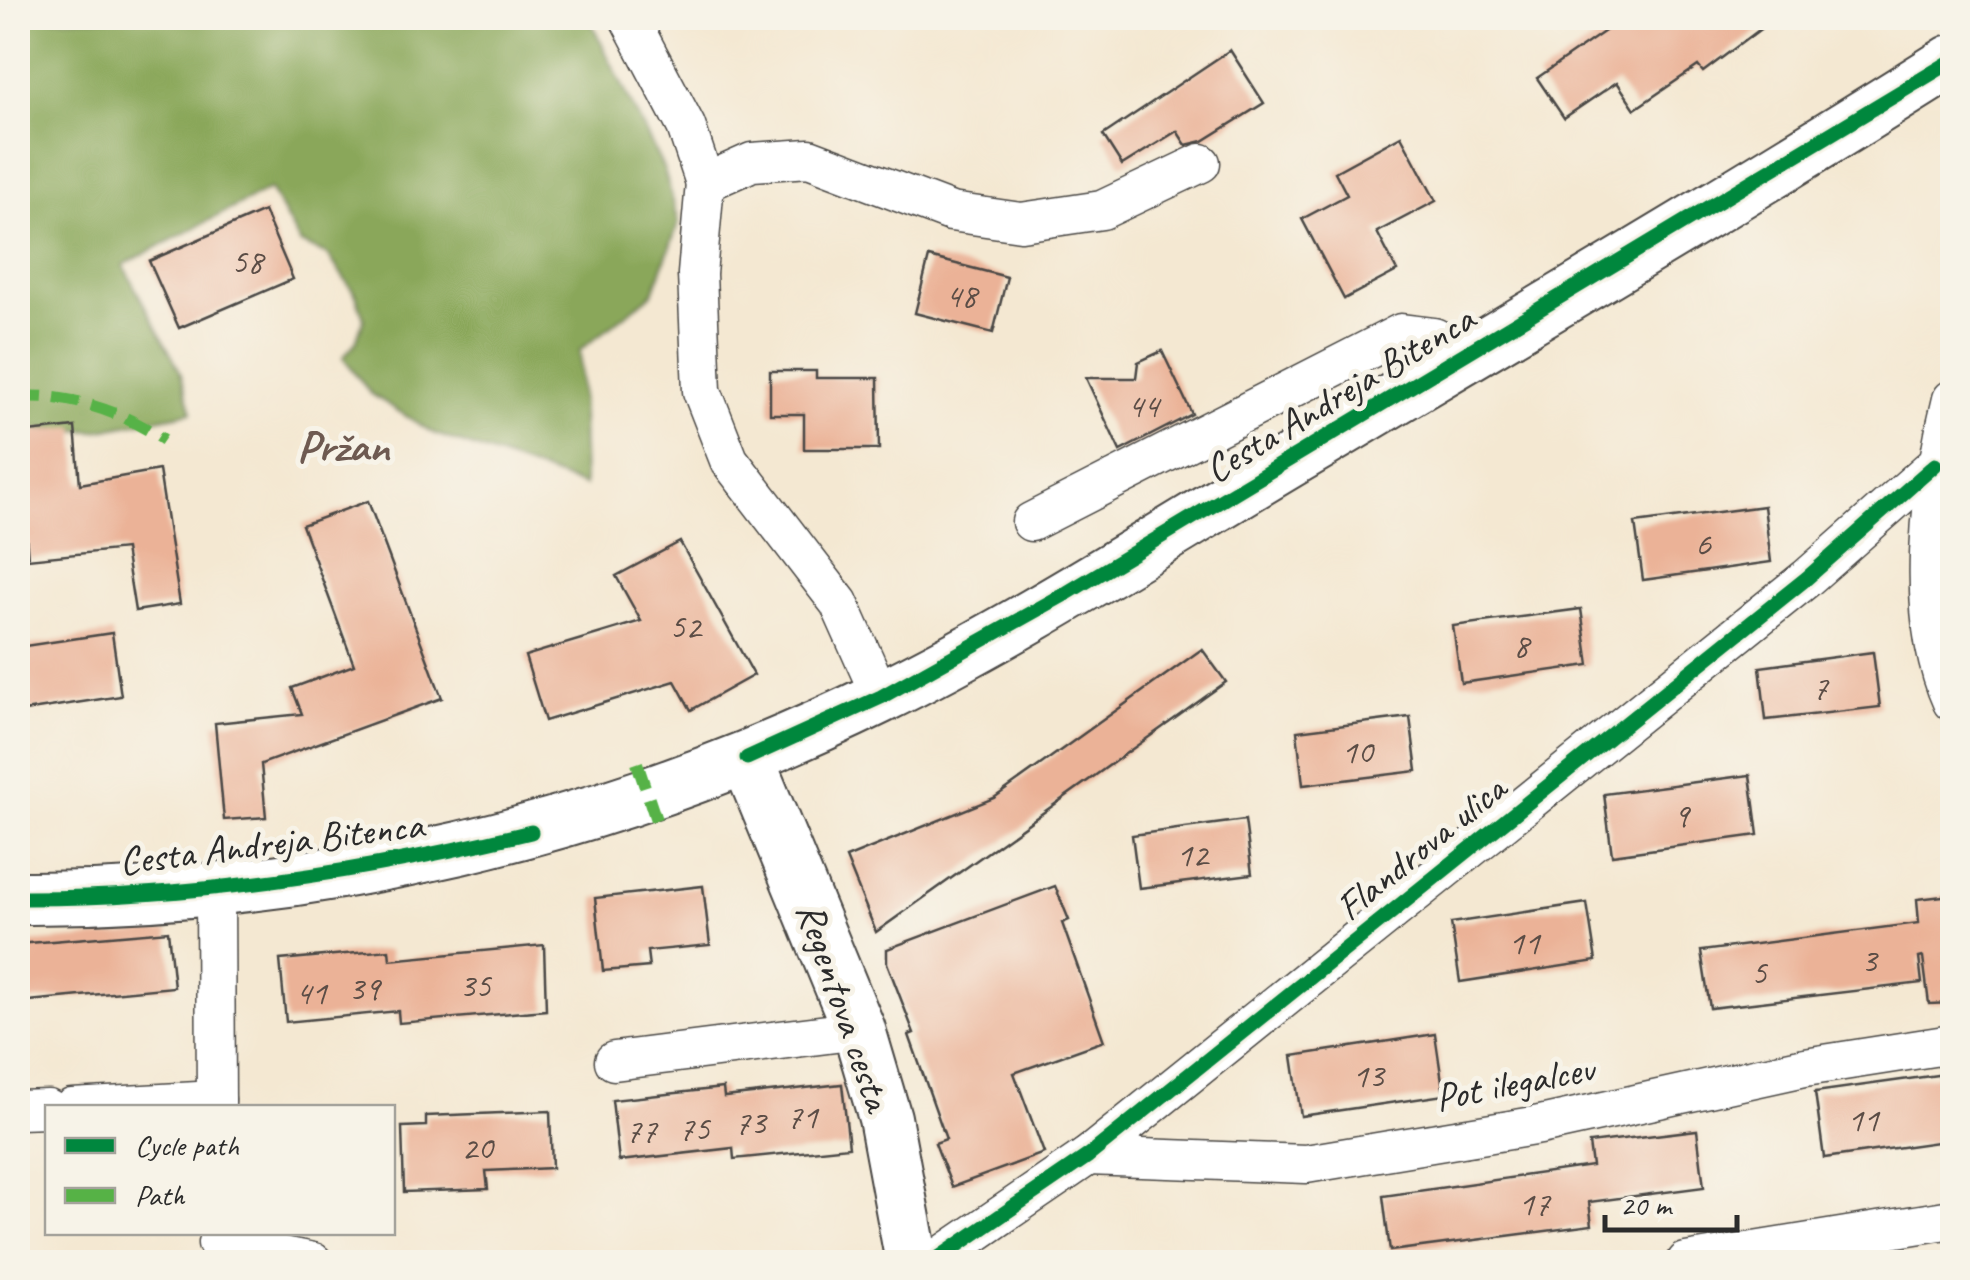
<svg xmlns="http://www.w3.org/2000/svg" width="1970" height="1280" font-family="Caveat,sans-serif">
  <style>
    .forest { fill: #8aa75a; stroke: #5a6942; stroke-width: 2.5 }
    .building { fill: #ebb297 }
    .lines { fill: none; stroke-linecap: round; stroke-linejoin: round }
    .street-casing { stroke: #494744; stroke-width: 41 }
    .secondary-casing { stroke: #494744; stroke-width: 56 }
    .street { stroke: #fff; stroke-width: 38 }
    .secondary { stroke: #fff; stroke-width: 52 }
    .quiet { stroke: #56b246; stroke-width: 12; stroke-dasharray: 25 12; stroke-linecap: butt }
    .cycleway-casing { stroke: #f7f3e8; stroke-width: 21 }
    .cycleway { stroke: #00873e; stroke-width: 15 }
    .labels { text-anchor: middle; stroke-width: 10; stroke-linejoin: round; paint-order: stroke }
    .number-label { font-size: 35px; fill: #5b4d46 }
    .street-label { font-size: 40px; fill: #2b2b2b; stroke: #f7f3e8 }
    .quarter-label { font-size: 45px; font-weight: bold; fill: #6e5a51; stroke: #f7f3e8 }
  </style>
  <rect width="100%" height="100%" fill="#f7f3e8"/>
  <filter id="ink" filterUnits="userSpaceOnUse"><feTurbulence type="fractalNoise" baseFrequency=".01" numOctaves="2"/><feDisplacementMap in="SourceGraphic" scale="20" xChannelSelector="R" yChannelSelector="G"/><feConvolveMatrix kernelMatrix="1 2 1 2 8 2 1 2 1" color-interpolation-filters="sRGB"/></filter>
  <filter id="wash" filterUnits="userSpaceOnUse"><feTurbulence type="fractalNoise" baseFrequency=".0048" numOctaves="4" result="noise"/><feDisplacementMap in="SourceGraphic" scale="40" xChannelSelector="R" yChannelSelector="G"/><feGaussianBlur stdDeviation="2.25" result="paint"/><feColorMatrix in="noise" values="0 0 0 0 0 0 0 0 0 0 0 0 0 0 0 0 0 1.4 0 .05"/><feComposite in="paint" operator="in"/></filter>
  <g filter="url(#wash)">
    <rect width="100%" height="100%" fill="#f4e8d2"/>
    <path class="forest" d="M 18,18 L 589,18 L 664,170 L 679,222 L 653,293 L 580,350 L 584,486 L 433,433 L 370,393 L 343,357 L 356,342 L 364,318 L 356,295 L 328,255 L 300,243 L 270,189 L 123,265 L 180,371 L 192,412 L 96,431 L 18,428 Z"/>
    <g id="blocks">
      <g class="building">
        <path d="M 1624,18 L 1775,18 L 1703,72 L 1698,66 L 1635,109 L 1617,82 L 1564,118 L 1537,78 Z"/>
        <path d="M 1230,50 L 1264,103 L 1203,141 L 1186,145 L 1177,131 L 1122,165 L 1103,135 Z"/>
        <path d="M 1401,136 L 1436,201 L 1377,232 L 1397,271 L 1344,299 L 1302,219 L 1347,195 L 1335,172 Z"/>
        <path d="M 264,211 L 293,279 L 179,328 L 149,261 Z"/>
        <path d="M 929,257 L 1007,277 L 993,333 L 915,313 Z"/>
        <path d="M 1162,351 L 1192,414 L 1120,451 L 1086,378 L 1136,378 L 1138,362 Z"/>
        <path d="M 770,371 L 816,371 L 816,378 L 878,378 L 879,449 L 804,449 L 804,414 L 770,414 Z"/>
        <path d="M 75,427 L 80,484 L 159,470 L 180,604 L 135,611 L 125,549 L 28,559 L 18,433 Z"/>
        <path d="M 368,501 L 442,698 L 261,764 L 266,817 L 224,820 L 215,723 L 302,714 L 292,688 L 354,665 L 302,525 Z"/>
        <path d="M 1764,506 L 1771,562 L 1643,580 L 1635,523 Z"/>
        <path d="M 680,542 L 754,675 L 691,710 L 675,681 L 545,721 L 525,656 L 641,621 L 616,576 Z"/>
        <path d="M 1581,609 L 1589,665 L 1461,683 L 1453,626 Z"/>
        <path d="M 112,633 L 121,696 L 24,711 L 18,647 Z"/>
        <path d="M 1202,649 L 1226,682 L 876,932 L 846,858 L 994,798 Z"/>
        <path d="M 1873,652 L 1880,707 L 1766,720 L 1760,667 Z"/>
        <path d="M 1410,717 L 1417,771 L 1303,785 L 1297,731 Z"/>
        <path d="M 1750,775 L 1758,835 L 1612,855 L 1604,794 Z"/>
        <path d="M 1245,820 L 1252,874 L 1139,888 L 1132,835 Z"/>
        <path d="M 703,886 L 710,945 L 647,951 L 649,967 L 603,971 L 595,898 Z"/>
        <path d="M 1055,886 L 1069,920 L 1062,923 L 1104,1041 L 1014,1073 L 1044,1153 L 952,1187 L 935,1143 L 946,1139 L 909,1035 L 914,1033 L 887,963 L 887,949 Z"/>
        <path d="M 1952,895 L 1952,1003 L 1929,1004 L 1923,957 L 1919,958 L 1922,983 L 1710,1008 L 1701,951 L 1919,923 L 1917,899 Z"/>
        <path d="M 1587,903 L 1596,961 L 1460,982 L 1451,923 Z"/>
        <path d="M 168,931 L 174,987 L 18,1002 L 18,944 Z"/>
        <path d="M 544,945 L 546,1010 L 399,1023 L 398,1011 L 286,1022 L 280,960 L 389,950 L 390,960 Z"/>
        <path d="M 1435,1034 L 1444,1095 L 1301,1116 L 1292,1056 Z"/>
        <path d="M 1952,1073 L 1952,1140 L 1824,1158 L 1815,1092 Z"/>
        <path d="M 842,1084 L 849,1147 L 734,1159 L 733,1148 L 619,1161 L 612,1100 L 723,1088 L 724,1097 Z"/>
        <path d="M 550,1111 L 552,1168 L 486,1171 L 488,1189 L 404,1192 L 402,1127 L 426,1126 L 426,1116 Z"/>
        <path d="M 1697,1130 L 1704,1187 L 1589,1202 L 1592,1225 L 1390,1251 L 1383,1196 L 1592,1166 L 1589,1143 Z"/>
      </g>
    </g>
  </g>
  <g filter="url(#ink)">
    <use href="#blocks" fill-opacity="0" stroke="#494744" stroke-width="2.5"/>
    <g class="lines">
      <g class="street-casing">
        <g id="street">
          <path d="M 629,18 L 686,126 L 705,183"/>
          <path d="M 1952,399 C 1930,486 1913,617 1952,702"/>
          <path d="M 1031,522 L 1401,333 L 1434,337 L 1468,355"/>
          <path d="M 881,697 L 839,603 L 729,460 L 702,391 L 697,274 L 705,183 L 752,162 L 809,158 L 951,212 L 1021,222 L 1102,210 L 1201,163"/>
          <path d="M 215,889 L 216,1108"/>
          <path d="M 614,1061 L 859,1030"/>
          <path d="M 72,1108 L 216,1100"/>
          <path d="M 18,1110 L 48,1109"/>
          <path d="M 1088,1156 L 1306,1164 L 1540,1125 L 1805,1067 L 1952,1044"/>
          <path d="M 217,1243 L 313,1262"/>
          <path d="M 933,1262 L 1088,1156 L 1807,578 L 1935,465"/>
          <path d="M 1686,1262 L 1952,1219"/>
        </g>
      </g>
      <g class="secondary-casing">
        <g id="secondary">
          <path d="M 747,758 L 859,1030 L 885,1118 L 912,1262"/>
          <path d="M 18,898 C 317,900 611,829 879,698 C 1030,624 1172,530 1317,445 C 1530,318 1743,193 1952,61"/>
        </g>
      </g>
      <use href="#street" class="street"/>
      <use href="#secondary" class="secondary"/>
      <g class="quiet">
        <path d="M 18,397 C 68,393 124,412 164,440"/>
        <path d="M 637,763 L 656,820"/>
      </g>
      <g class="cycleway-casing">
        <g id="cycleway">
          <path d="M 747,758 L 881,697 L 1067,593 L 1952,61"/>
          <path d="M 18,898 C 191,899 362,873 531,832"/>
          <path d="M 933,1262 L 1088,1156 L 1807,578 L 1935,465"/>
        </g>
      </g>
      <use href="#cycleway" class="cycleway"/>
    </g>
  </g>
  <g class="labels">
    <g class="number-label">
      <text x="247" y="273">58</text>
      <text x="961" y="307">48</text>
      <text x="1143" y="417">44</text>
      <text x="1703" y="555">6</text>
      <text x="685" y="638">52</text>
      <text x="1521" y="657">8</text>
      <text x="1820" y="699">7</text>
      <text x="1357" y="763">10</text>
      <text x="1681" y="827">9</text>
      <text x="1192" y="866">12</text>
      <text x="1524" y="954">11</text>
      <text x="1869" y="972">3</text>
      <text x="1759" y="984">5</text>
      <text x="475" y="997">35</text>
      <text x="364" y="1000">39</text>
      <text x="311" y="1004">41</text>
      <text x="1368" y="1087">13</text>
      <text x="802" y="1128">71</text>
      <text x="1863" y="1131">11</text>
      <text x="750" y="1134">73</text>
      <text x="694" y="1140">75</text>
      <text x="641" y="1142">77</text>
      <text x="477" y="1159">20</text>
      <text x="1534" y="1215">17</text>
    </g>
    <g class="street-label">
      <text transform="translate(1339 393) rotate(-31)" y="14">Cesta Andreja Bitenca</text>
      <text transform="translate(271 842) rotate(-7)" y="14">Cesta Andreja Bitenca</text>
      <text transform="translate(1420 847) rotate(-39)" y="14">Flandrova ulica</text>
      <text transform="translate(845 1006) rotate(71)" y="14">Regentova cesta</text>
      <text transform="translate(1514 1082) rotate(-11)" y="14">Pot ilegalcev</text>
    </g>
    <g class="quarter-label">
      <text x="343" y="461">Pržan</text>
    </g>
  </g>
  <rect width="1970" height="1280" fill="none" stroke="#f7f3e8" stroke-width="60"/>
  <rect x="45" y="1105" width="350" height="130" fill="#f7f3e8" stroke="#a5a39c" stroke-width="2.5"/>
  <rect x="65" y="1138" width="50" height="15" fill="#00873e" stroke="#a5a39c" stroke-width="2.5"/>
  <text x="135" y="1155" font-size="30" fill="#2b2b2b">Cycle path</text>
  <rect x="65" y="1188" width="50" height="15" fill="#56b246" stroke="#a5a39c" stroke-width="2.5"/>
  <text x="135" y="1205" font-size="30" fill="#2b2b2b">Path</text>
  <path d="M1605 1215v15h132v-15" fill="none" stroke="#2b2b2b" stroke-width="5"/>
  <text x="1620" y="1215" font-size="30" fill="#2b2b2b" stroke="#f7f3e8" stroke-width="8" paint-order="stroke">20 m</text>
</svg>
